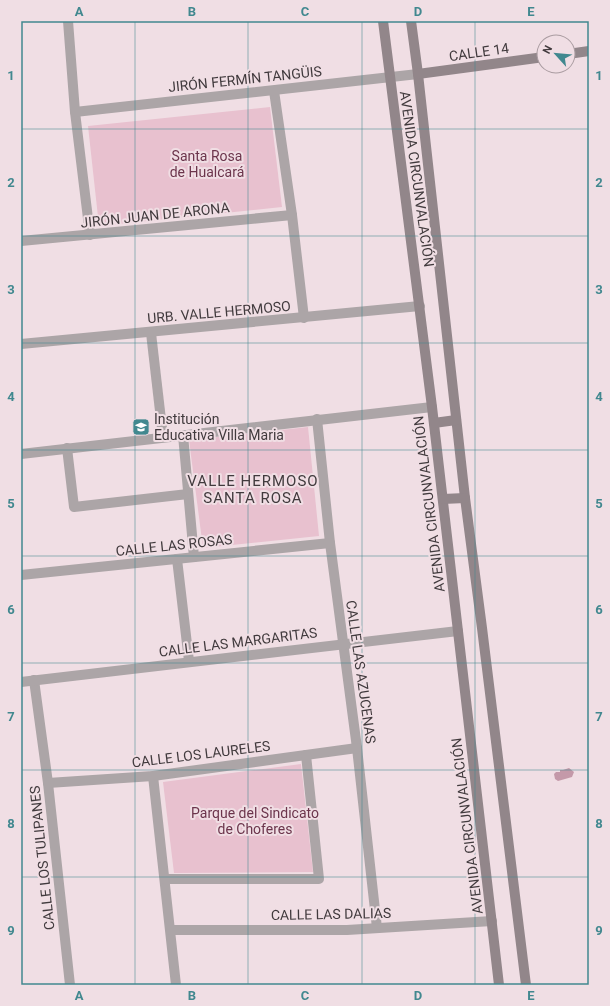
<svg xmlns="http://www.w3.org/2000/svg" width="610" height="1006" font-family="Roboto,sans-serif">
  <style>
    .green { fill: #e8c1cf }
    .water { fill: #c499a9 }
    .lines { fill: none; stroke-linecap: round; stroke-linejoin: round }
    .street { stroke: #aca5a7; stroke-width: 10 }
    .secondary { stroke: #92868a; stroke-width: 10 }
    .grid { fill: none; stroke: #41888f; stroke-width: 1; stroke-opacity: 0.55 }
    .labels { text-anchor: middle; stroke-width: 4; stroke-linejoin: round; paint-order: stroke }
    .street-label { font-size: 14px; fill: #413a3d; stroke: #f0dee4 }
    .park-label { font-size: 14px; fill: #6c354c; stroke: #f0dee4 }
    .poi-label { font-size: 14px; fill: #413a3d; stroke: #f0dee4; text-anchor: start }
    .neighbourhood-label { font-size: 15px; letter-spacing: 1px; fill: #413a3d; stroke: #f0dee4 }
    .neatline { fill: none; stroke: #41888f; stroke-width: 1.5 }
    .grid-label { font-size: 13px; text-anchor: middle; font-weight: bold; fill: #41888f }
  </style>
  <rect width="100%" height="100%" fill="#f0dee4"/>
  <g class="green">
    <path d="M 270,107 L 282,207 L 99,226 L 88,126 Z"/>
    <path d="M 308,427 L 319,536 L 203,548 L 189,440 Z"/>
    <path d="M 301,764 L 313,872 L 174,873 L 163,782 Z"/>
  </g>
  <path class="water" d="M 569,768 L 574,772 L 572,777 L 558,781 L 555,779 L 554,774 L 556,772 L 560,772 L 560,770 L 563,770 Z"/>
  <g class="lines">
    <g class="street">
      <path d="M 68,21 L 75,112 L 90,235"/>
      <path d="M 274,91 L 292,215 L 304,318"/>
      <path d="M 75,112 L 418,74"/>
      <path d="M 21,241 L 292,215"/>
      <path d="M 151,333 L 163,437"/>
      <path d="M 21,344 L 420,306"/>
      <path d="M 317,419 L 330,543 L 357,748 L 377,928"/>
      <path d="M 183,435 L 194,557"/>
      <path d="M 67,448 L 74,507 L 188,494"/>
      <path d="M 21,454 L 432,407"/>
      <path d="M 177,559 L 189,661"/>
      <path d="M 21,575 L 330,543"/>
      <path d="M 34,680 L 48,783 L 70,985"/>
      <path d="M 21,682 L 458,631"/>
      <path d="M 153,776 L 176,985"/>
      <path d="M 48,783 L 153,776 L 357,748"/>
      <path d="M 165,879 L 319,879 L 306,755"/>
      <path d="M 171,930 L 347,930 L 492,921"/>
    </g>
    <g class="secondary">
      <path d="M 383,21 L 432,407 L 499,985"/>
      <path d="M 411,21 L 418,74 L 465,498 L 482,628 L 526,985"/>
      <path d="M 568,54 L 589,51"/>
      <path d="M 418,74 L 544,57"/>
      <path d="M 434,423 L 456,420"/>
      <path d="M 443,499 L 465,498"/>
    </g>
  </g>
  <path class="grid" d="M 135,21 L 135,985M 248,21 L 248,985M 362,21 L 362,985M 475,21 L 475,985M 21,129 L 589,129M 21,236 L 589,236M 21,343 L 589,343M 21,450 L 589,450M 21,556 L 589,556M 21,663 L 589,663M 21,770 L 589,770M 21,877 L 589,877"/>
  <defs>
    <g id="school-square" transform="scale(0.9)"><rect x="-9" y="-9" width="18" height="18" rx="4" fill="#41888f" stroke="#f0dee4"/><path d="M0-5L7-2L0 1L-7-2ZM-4 1L0 2.5L4 1V4Q0 6-4 4Z" fill="#fff"/></g>
  </defs>
  <g fill-rule="evenodd">
    <use href="#school-square" x="141" y="427"/>
  </g>
  <g class="labels">
    <g class="street-label">
      <text transform="translate(479 52) rotate(-8)" y="5">CALLE 14</text>
      <text transform="translate(245 79) rotate(-6)" y="5">JIRÓN FERMÍN TANGÜIS</text>
      <text transform="translate(417 179) rotate(82)" y="5">AVENIDA CIRCUNVALACIÓN</text>
      <text transform="translate(155 215) rotate(-6)" y="5">JIRÓN JUAN DE ARONA</text>
      <text transform="translate(219 312) rotate(-5)" y="5">URB. VALLE HERMOSO</text>
      <text transform="translate(429 504) rotate(-97)" y="5">AVENIDA CIRCUNVALACIÓN</text>
      <text transform="translate(174 545) rotate(-6)" y="5">CALLE LAS ROSAS</text>
      <text transform="translate(238 642) rotate(-7)" y="5">CALLE LAS MARGARITAS</text>
      <text transform="translate(361 672) rotate(82)" y="5">CALLE LAS AZUCENAS</text>
      <text transform="translate(201 754) rotate(-7)" y="5">CALLE LOS LAURELES</text>
      <text transform="translate(467 826) rotate(-97)" y="5">AVENIDA CIRCUNVALACIÓN</text>
      <text transform="translate(42 858) rotate(-96)" y="5">CALLE LOS TULIPANES</text>
      <text transform="translate(331 914) rotate(-1)" y="5">CALLE LAS DALIAS</text>
    </g>
    <g class="park-label">
      <text x="207" y="161">Santa Rosa<tspan x="207" dy="16">de Hualcará</tspan></text>
      <text x="255" y="818">Parque del Sindicato<tspan x="255" dy="16">de Choferes</tspan></text>
    </g>
    <g class="poi-label">
      <text x="154" y="424">Institución<tspan x="154" dy="16">Educativa Villa Maria</tspan></text>
    </g>
    <g class="neighbourhood-label">
      <text x="253" y="486">VALLE HERMOSO<tspan x="253" dy="17">SANTA ROSA</tspan></text>
    </g>
  </g>
  <rect width="610" height="1006" fill="none" stroke="#f0dee4" stroke-width="44"/>
  <g transform="translate(556 54) rotate(297)"><circle r="19" fill="#f0dee4" stroke="#aa9ca1"/>
  <path d="M0-3L7 15L0 10L-7 15Z" fill="#41888f"/>
  <text y="-6" font-size="11" font-weight="bold" text-anchor="middle" fill="#413a3d">N</text>
  </g>
  <rect x="22" y="22" width="566" height="962" class="neatline"/>
  <g class="grid-label">
    <text x="79" y="16">A</text>
    <text x="192" y="16">B</text>
    <text x="305" y="16">C</text>
    <text x="418" y="16">D</text>
    <text x="531" y="16">E</text>
    <text x="11" y="80">1</text>
    <text x="599" y="80">1</text>
    <text x="11" y="187">2</text>
    <text x="599" y="187">2</text>
    <text x="11" y="294">3</text>
    <text x="599" y="294">3</text>
    <text x="11" y="401">4</text>
    <text x="599" y="401">4</text>
    <text x="11" y="508">5</text>
    <text x="599" y="508">5</text>
    <text x="11" y="614">6</text>
    <text x="599" y="614">6</text>
    <text x="11" y="721">7</text>
    <text x="599" y="721">7</text>
    <text x="11" y="828">8</text>
    <text x="599" y="828">8</text>
    <text x="11" y="935">9</text>
    <text x="599" y="935">9</text>
    <text x="79" y="1000">A</text>
    <text x="192" y="1000">B</text>
    <text x="305" y="1000">C</text>
    <text x="418" y="1000">D</text>
    <text x="531" y="1000">E</text>
  </g>
</svg>
